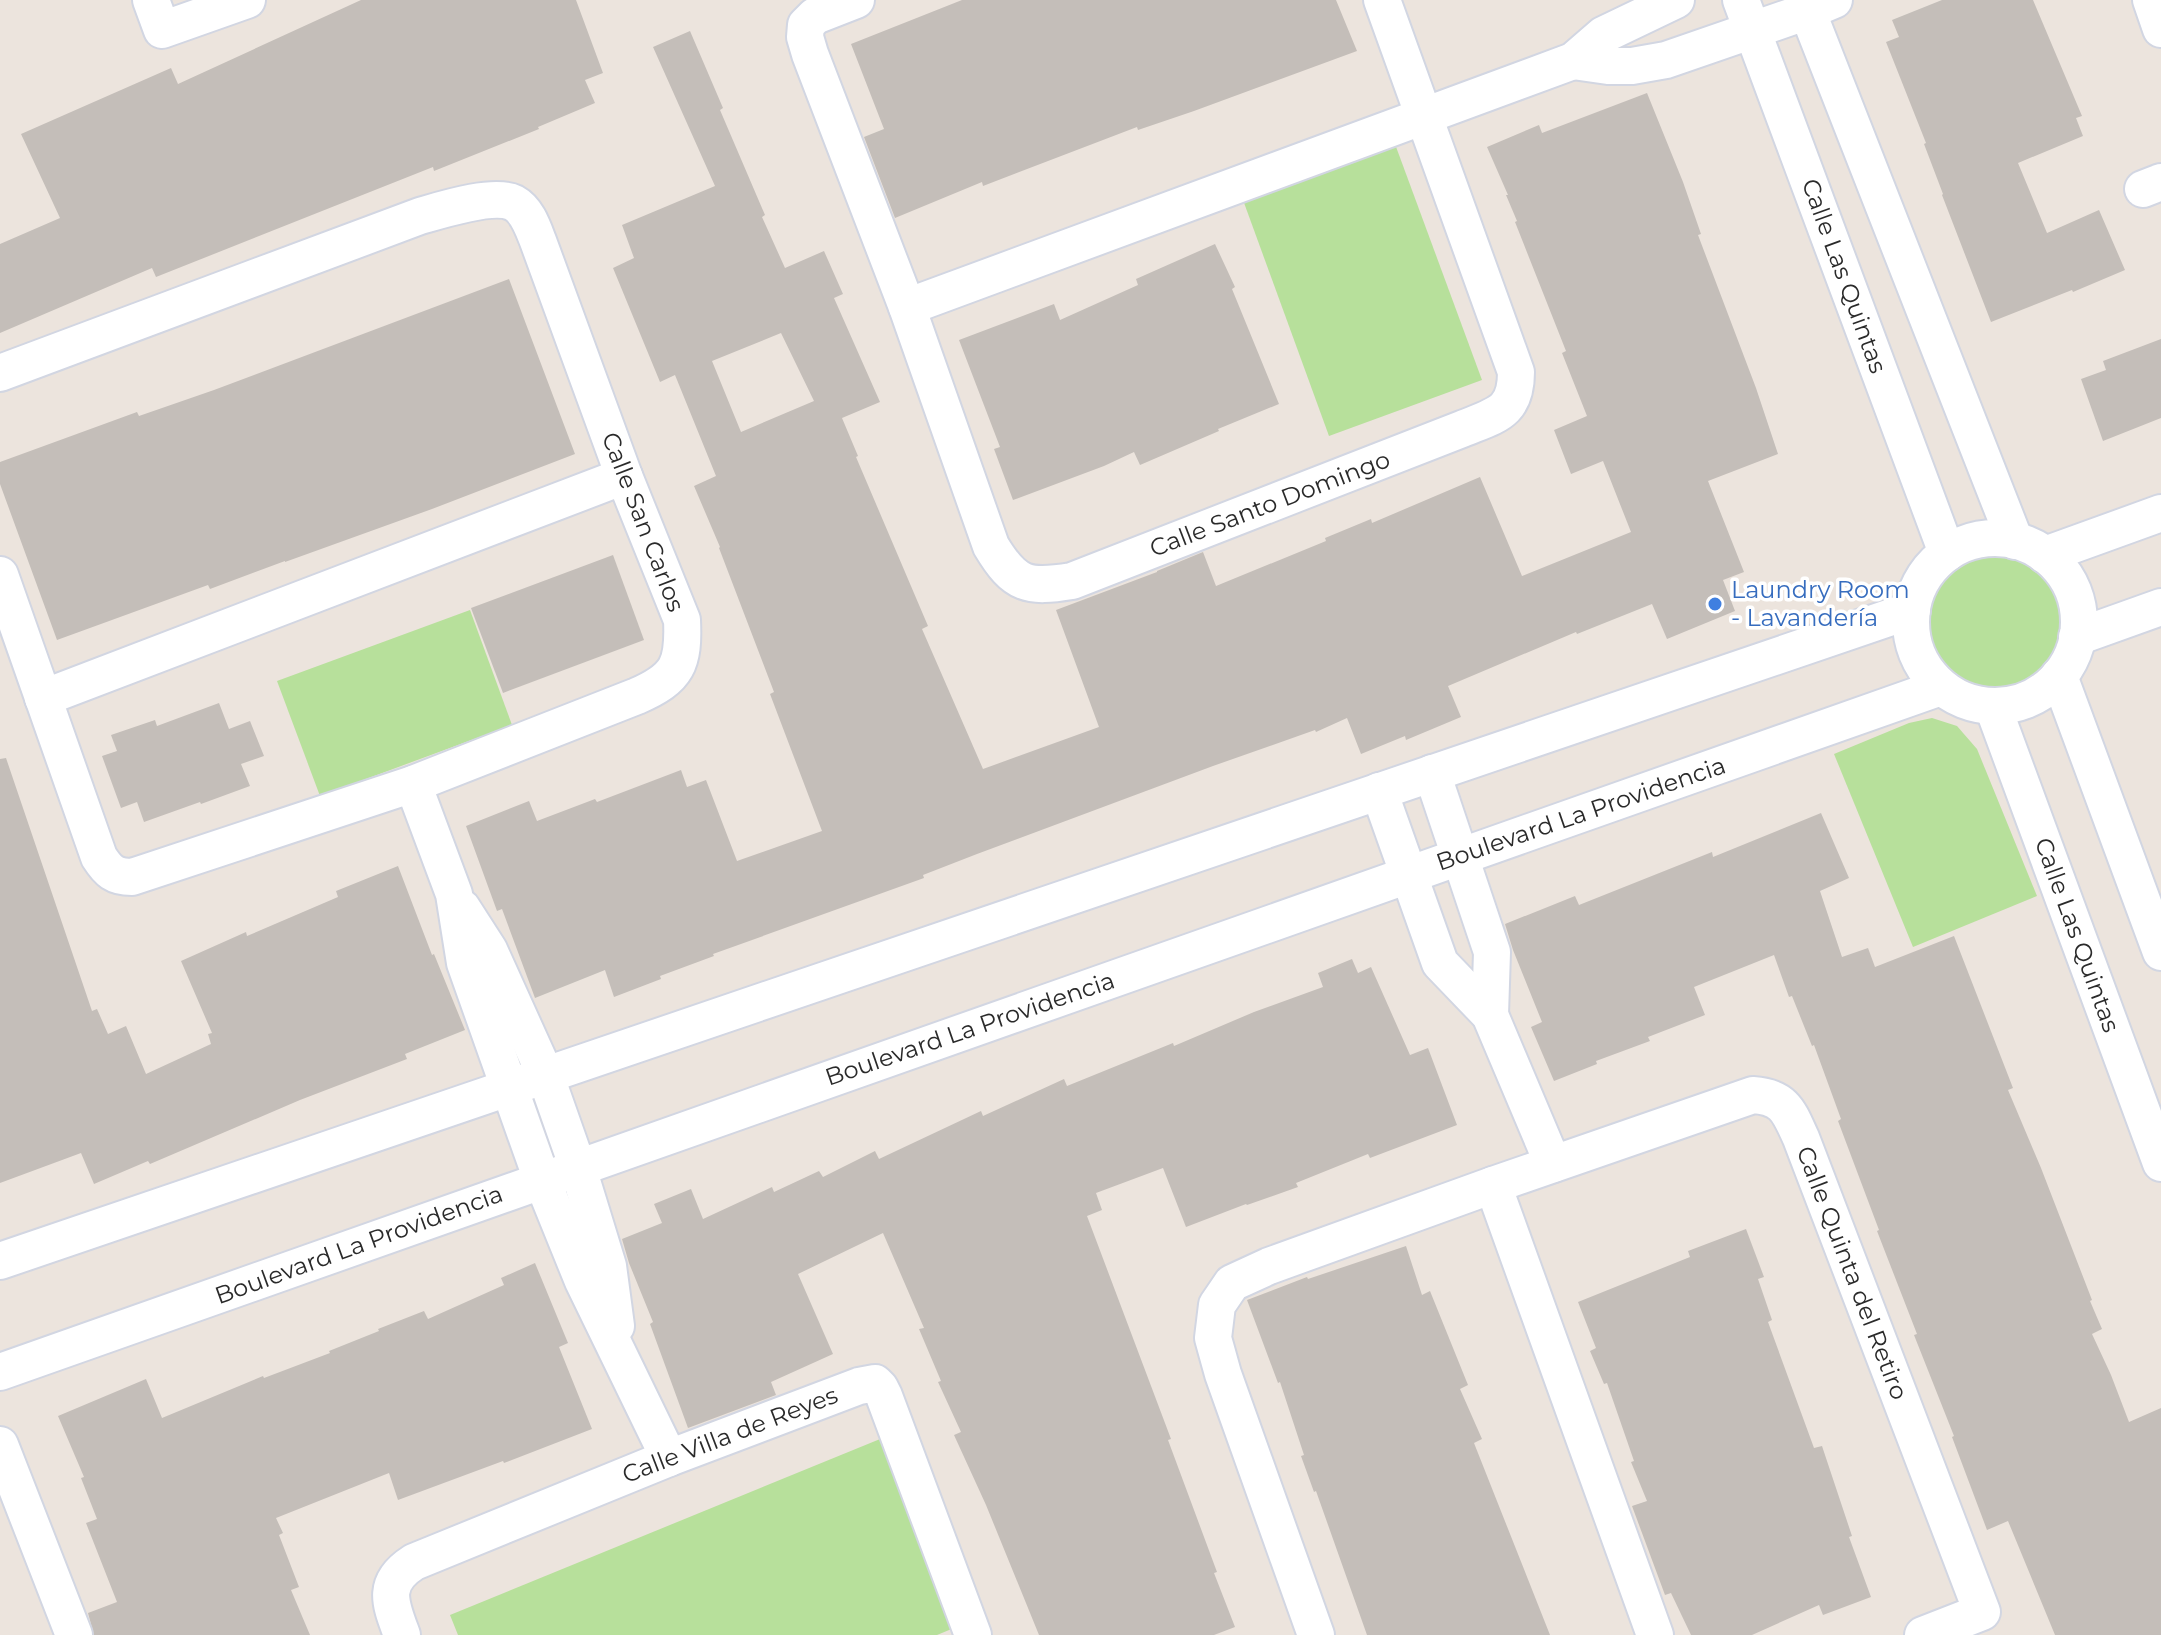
<svg xmlns="http://www.w3.org/2000/svg" width="2161" height="1635" font-family="Montserrat,sans-serif">
  <style>
    .green { fill: #b7e09b }
    .building { fill: #c4beb9; fill-rule: evenodd }
    .lines { fill: none; stroke-linecap: round; stroke-linejoin: round }
    .street-casing { stroke: #d2d6e2; stroke-width: 40 }
    .street { stroke: #fff; stroke-width: 36 }
    .shop-dot { fill: #3f7fe0; stroke: #fff; stroke-width: 3 }
    .labels { text-anchor: middle; stroke-width: 7; stroke-linejoin: round; paint-order: stroke }
    .street-label { font-size: 24px; fill: #2a2a2a; stroke: #fff }
    .shop-label { font-size: 24px; fill: #366cbe; stroke: #fff; text-anchor: start }
  </style>
  <rect width="100%" height="100%" fill="#ece4dd"/>
  <g class="green">
    <path d="M 1395,144 L 1482,380 L 1329,436 L 1243,200 Z"/>
    <circle cx="1993" cy="621" r="71"/>
    <path d="M 470,610 L 512,725 L 320,796 L 277,681 Z"/>
    <path d="M 1932,718 L 1957,726 L 1977,749 L 2037,896 L 1913,947 L 1834,754 L 1909,723 Z"/>
    <path d="M 885,1437 L 954,1628 L 937,1635 L 458,1635 L 450,1615 Z"/>
  </g>
  <g class="building">
    <path d="M 361,0 L 576,0 L 603,73 L 585,80 L 595,103 L 538,127 L 539,129 L 434,171 L 433,167 L 156,277 L 152,268 L 0,333 L 0,244 L 60,218 L 21,134 L 171,68 L 178,84 Z"/>
    <path d="M 962,0 L 1336,0 L 1357,51 L 1194,111 L 1138,130 L 1137,127 L 983,186 L 982,182 L 895,218 L 864,137 L 884,129 L 851,44 Z"/>
    <path d="M 1942,0 L 2033,0 L 2082,116 L 2076,118 L 2083,136 L 2018,163 L 2047,233 L 2099,210 L 2125,270 L 2073,292 L 2072,290 L 1991,322 L 1942,195 L 1943,194 L 1924,144 L 1926,143 L 1886,42 L 1899,37 L 1892,20 Z"/>
    <path d="M 690,31 L 723,108 L 720,110 L 765,215 L 762,217 L 785,268 L 824,251 L 843,294 L 834,298 L 880,402 L 842,418 L 858,456 L 856,457 L 928,626 L 922,629 L 983,769 L 1099,727 L 1056,610 L 1157,572 L 1157,571 L 1203,552 L 1216,586 L 1326,541 L 1325,538 L 1371,519 L 1372,523 L 1480,477 L 1522,576 L 1631,532 L 1603,461 L 1571,474 L 1554,430 L 1587,416 L 1562,353 L 1566,351 L 1515,222 L 1517,221 L 1506,195 L 1508,195 L 1487,147 L 1539,125 L 1542,133 L 1647,93 L 1683,182 L 1701,234 L 1698,235 L 1756,388 L 1778,454 L 1708,481 L 1744,572 L 1723,580 L 1735,611 L 1667,639 L 1652,604 L 1577,634 L 1576,632 L 1448,686 L 1461,717 L 1406,740 L 1405,736 L 1361,754 L 1347,718 L 1316,732 L 1315,730 L 1213,766 L 977,854 L 923,875 L 924,878 L 713,954 L 714,956 L 660,976 L 661,979 L 614,997 L 605,970 L 535,998 L 502,909 L 497,911 L 466,826 L 529,801 L 537,821 L 595,799 L 597,802 L 681,770 L 687,787 L 706,780 L 737,861 L 822,831 L 770,694 L 774,692 L 719,548 L 720,547 L 694,486 L 716,476 L 675,375 L 660,382 L 613,268 L 634,258 L 622,225 L 715,186 L 653,47 ZM 781,333 L 814,401 L 741,432 L 712,361 Z"/>
    <path d="M 1215,244 L 1235,287 L 1232,289 L 1279,404 L 1218,429 L 1219,431 L 1140,465 L 1134,452 L 1104,466 L 1013,500 L 994,449 L 1000,447 L 959,340 L 1054,304 L 1060,320 L 1138,285 L 1136,279 Z"/>
    <path d="M 509,279 L 575,454 L 432,509 L 285,562 L 285,561 L 210,589 L 208,585 L 57,640 L 0,484 L 0,462 L 137,412 L 139,416 L 214,390 Z"/>
    <path d="M 2161,339 L 2161,418 L 2103,441 L 2081,379 L 2106,370 L 2103,361 Z"/>
    <path d="M 613,555 L 644,640 L 503,693 L 471,608 Z"/>
    <path d="M 219,703 L 229,729 L 250,721 L 264,756 L 241,764 L 250,786 L 201,804 L 200,802 L 144,822 L 137,802 L 121,808 L 102,756 L 117,751 L 111,735 L 155,720 L 157,726 Z"/>
    <path d="M 6,758 L 92,1011 L 97,1009 L 108,1034 L 126,1026 L 146,1074 L 211,1044 L 208,1034 L 212,1033 L 181,961 L 246,932 L 247,936 L 338,897 L 336,891 L 398,866 L 432,955 L 434,954 L 465,1030 L 405,1054 L 407,1059 L 300,1100 L 150,1164 L 148,1161 L 94,1184 L 81,1153 L 0,1183 L 0,759 Z"/>
    <path d="M 1821,813 L 1849,878 L 1820,891 L 1842,957 L 1868,948 L 1875,967 L 1954,936 L 2013,1088 L 2008,1090 L 2041,1168 L 2092,1300 L 2090,1301 L 2102,1329 L 2092,1334 L 2111,1375 L 2129,1422 L 2161,1408 L 2161,1635 L 2055,1635 L 2008,1521 L 1987,1530 L 1952,1437 L 1954,1436 L 1914,1335 L 1917,1334 L 1877,1231 L 1879,1230 L 1838,1121 L 1841,1119 L 1814,1045 L 1812,1046 L 1792,996 L 1789,997 L 1774,955 L 1694,987 L 1705,1015 L 1648,1037 L 1650,1041 L 1596,1061 L 1597,1064 L 1554,1081 L 1531,1027 L 1542,1022 L 1513,950 L 1505,924 L 1575,896 L 1579,905 L 1712,852 L 1713,857 Z"/>
    <path d="M 1352,959 L 1358,973 L 1371,967 L 1410,1055 L 1428,1048 L 1457,1125 L 1370,1158 L 1368,1154 L 1296,1183 L 1298,1187 L 1247,1205 L 1246,1204 L 1186,1227 L 1163,1168 L 1096,1193 L 1102,1210 L 1087,1216 L 1171,1439 L 1168,1440 L 1217,1572 L 1214,1573 L 1235,1627 L 1214,1635 L 1039,1635 L 986,1505 L 954,1435 L 961,1432 L 938,1382 L 941,1381 L 919,1329 L 924,1328 L 883,1233 L 798,1274 L 833,1354 L 771,1382 L 776,1395 L 688,1428 L 650,1324 L 653,1322 L 629,1263 L 622,1239 L 662,1223 L 654,1204 L 691,1189 L 703,1219 L 772,1187 L 774,1192 L 819,1171 L 823,1177 L 875,1151 L 879,1159 L 981,1111 L 983,1116 L 1064,1079 L 1067,1086 L 1173,1043 L 1174,1046 L 1254,1012 L 1323,987 L 1318,973 Z"/>
    <path d="M 1746,1229 L 1764,1277 L 1758,1279 L 1772,1320 L 1768,1322 L 1814,1448 L 1822,1446 L 1852,1536 L 1849,1537 L 1871,1597 L 1823,1615 L 1819,1605 L 1752,1635 L 1691,1635 L 1671,1593 L 1665,1595 L 1632,1506 L 1647,1501 L 1631,1462 L 1634,1461 L 1607,1383 L 1604,1384 L 1590,1351 L 1596,1348 L 1578,1302 L 1690,1257 L 1688,1251 Z"/>
    <path d="M 1406,1246 L 1422,1295 L 1430,1291 L 1468,1385 L 1460,1389 L 1482,1439 L 1474,1443 L 1550,1635 L 1367,1635 L 1316,1491 L 1314,1492 L 1301,1456 L 1304,1455 L 1280,1382 L 1278,1383 L 1247,1300 L 1307,1277 L 1308,1279 Z"/>
    <path d="M 535,1263 L 568,1343 L 559,1347 L 592,1429 L 504,1463 L 503,1461 L 398,1500 L 389,1473 L 276,1518 L 283,1533 L 279,1535 L 299,1587 L 291,1590 L 310,1635 L 94,1635 L 88,1613 L 117,1602 L 86,1523 L 97,1519 L 81,1478 L 84,1477 L 58,1416 L 146,1379 L 162,1418 L 263,1376 L 264,1378 L 330,1353 L 329,1351 L 379,1331 L 378,1329 L 424,1311 L 428,1319 L 504,1285 L 501,1278 Z"/>
  </g>
  <g class="lines">
    <g class="street-casing">
      <g id="street">
        <path d="M 151,0 L 162,30 L 247,0"/>
        <path d="M 856,0 L 815,16 L 806,25 L 805,37 L 810,54 L 907,307 L 991,546 C 1015,586 1028,588 1072,581 L 1462,429 C 1496,415 1516,413 1516,372 L 1382,0"/>
        <path d="M 1741,0 L 1947,553"/>
        <path d="M 1803,0 L 2015,541"/>
        <path d="M 2151,0 L 2161,29"/>
        <path d="M 1573,61 L 1608,66 L 1632,66 L 1666,60 L 1808,11 L 1834,0"/>
        <path d="M 2143,189 L 2161,182"/>
        <path d="M 907,307 L 1573,61 L 1603,35 L 1676,0"/>
        <path d="M 0,373 L 420,216 C 441,210 494,193 514,203 C 527,210 533,228 538,241 L 624,476 L 682,620 C 684,664 678,678 637,696 L 413,784 L 132,877 C 114,877 108,871 99,857 L 0,575"/>
        <circle cx="1995" cy="622" r="84"/>
        <path d="M 2045,555 L 2161,513"/>
        <path d="M 2077,637 L 2161,607"/>
        <path d="M 2059,676 L 2161,952"/>
        <path d="M 43,698 L 624,476"/>
        <path d="M 1993,707 L 2161,1163"/>
        <path d="M 1432,773 L 1492,952 L 1490,1015"/>
        <path d="M 413,784 L 454,894 L 465,963 L 542,1180 L 583,1281 L 669,1458"/>
        <path d="M 1379,791 L 1440,963 L 1490,1015 L 1553,1164"/>
        <path d="M 462,908 L 489,950 L 545,1074 L 578,1168 L 608,1266 L 616,1326"/>
        <path d="M 1493,1185 L 1655,1635"/>
        <path d="M 0,1261 L 1912,610"/>
        <path d="M 0,1372 L 1941,687"/>
        <path d="M 0,1445 L 74,1635"/>
        <path d="M 402,1635 C 390,1603 381,1583 414,1562 L 669,1458 L 859,1386 L 875,1383 L 880,1388 L 884,1396 L 973,1635"/>
        <path d="M 1316,1635 L 1223,1374 L 1213,1338 L 1217,1305 L 1232,1283 L 1269,1266 L 1493,1185 L 1753,1095 C 1785,1097 1789,1112 1801,1138 L 1982,1612 L 1923,1635"/>
      </g>
    </g>
    <use href="#street" class="street"/>
  </g>
  <circle class="shop-dot" cx="1715" cy="604" r="8"/>
  <g class="labels">
    <g class="street-label">
      <text transform="translate(1844 276) rotate(70)" y="8">Calle Las Quintas</text>
      <text transform="translate(1270 504) rotate(-21)" y="8">Calle Santo Domingo</text>
      <text transform="translate(643 522) rotate(69)" y="8">Calle San Carlos</text>
      <text transform="translate(1581 814) rotate(-19)" y="8">Boulevard La Providencia</text>
      <text transform="translate(2077 935) rotate(70)" y="8">Calle Las Quintas</text>
      <text transform="translate(970 1029) rotate(-19)" y="8">Boulevard La Providencia</text>
      <text transform="translate(359 1245) rotate(-20)" y="8">Boulevard La Providencia</text>
      <text transform="translate(1852 1273) rotate(69)" y="8">Calle Quinta del Retiro</text>
      <text transform="translate(730 1435) rotate(-21)" y="8">Calle Villa de Reyes</text>
    </g>
    <g class="shop-label">
      <text x="1731" y="598">Laundry Room<tspan x="1731" dy="28">- Lavandería</tspan></text>
    </g>
  </g>
</svg>
